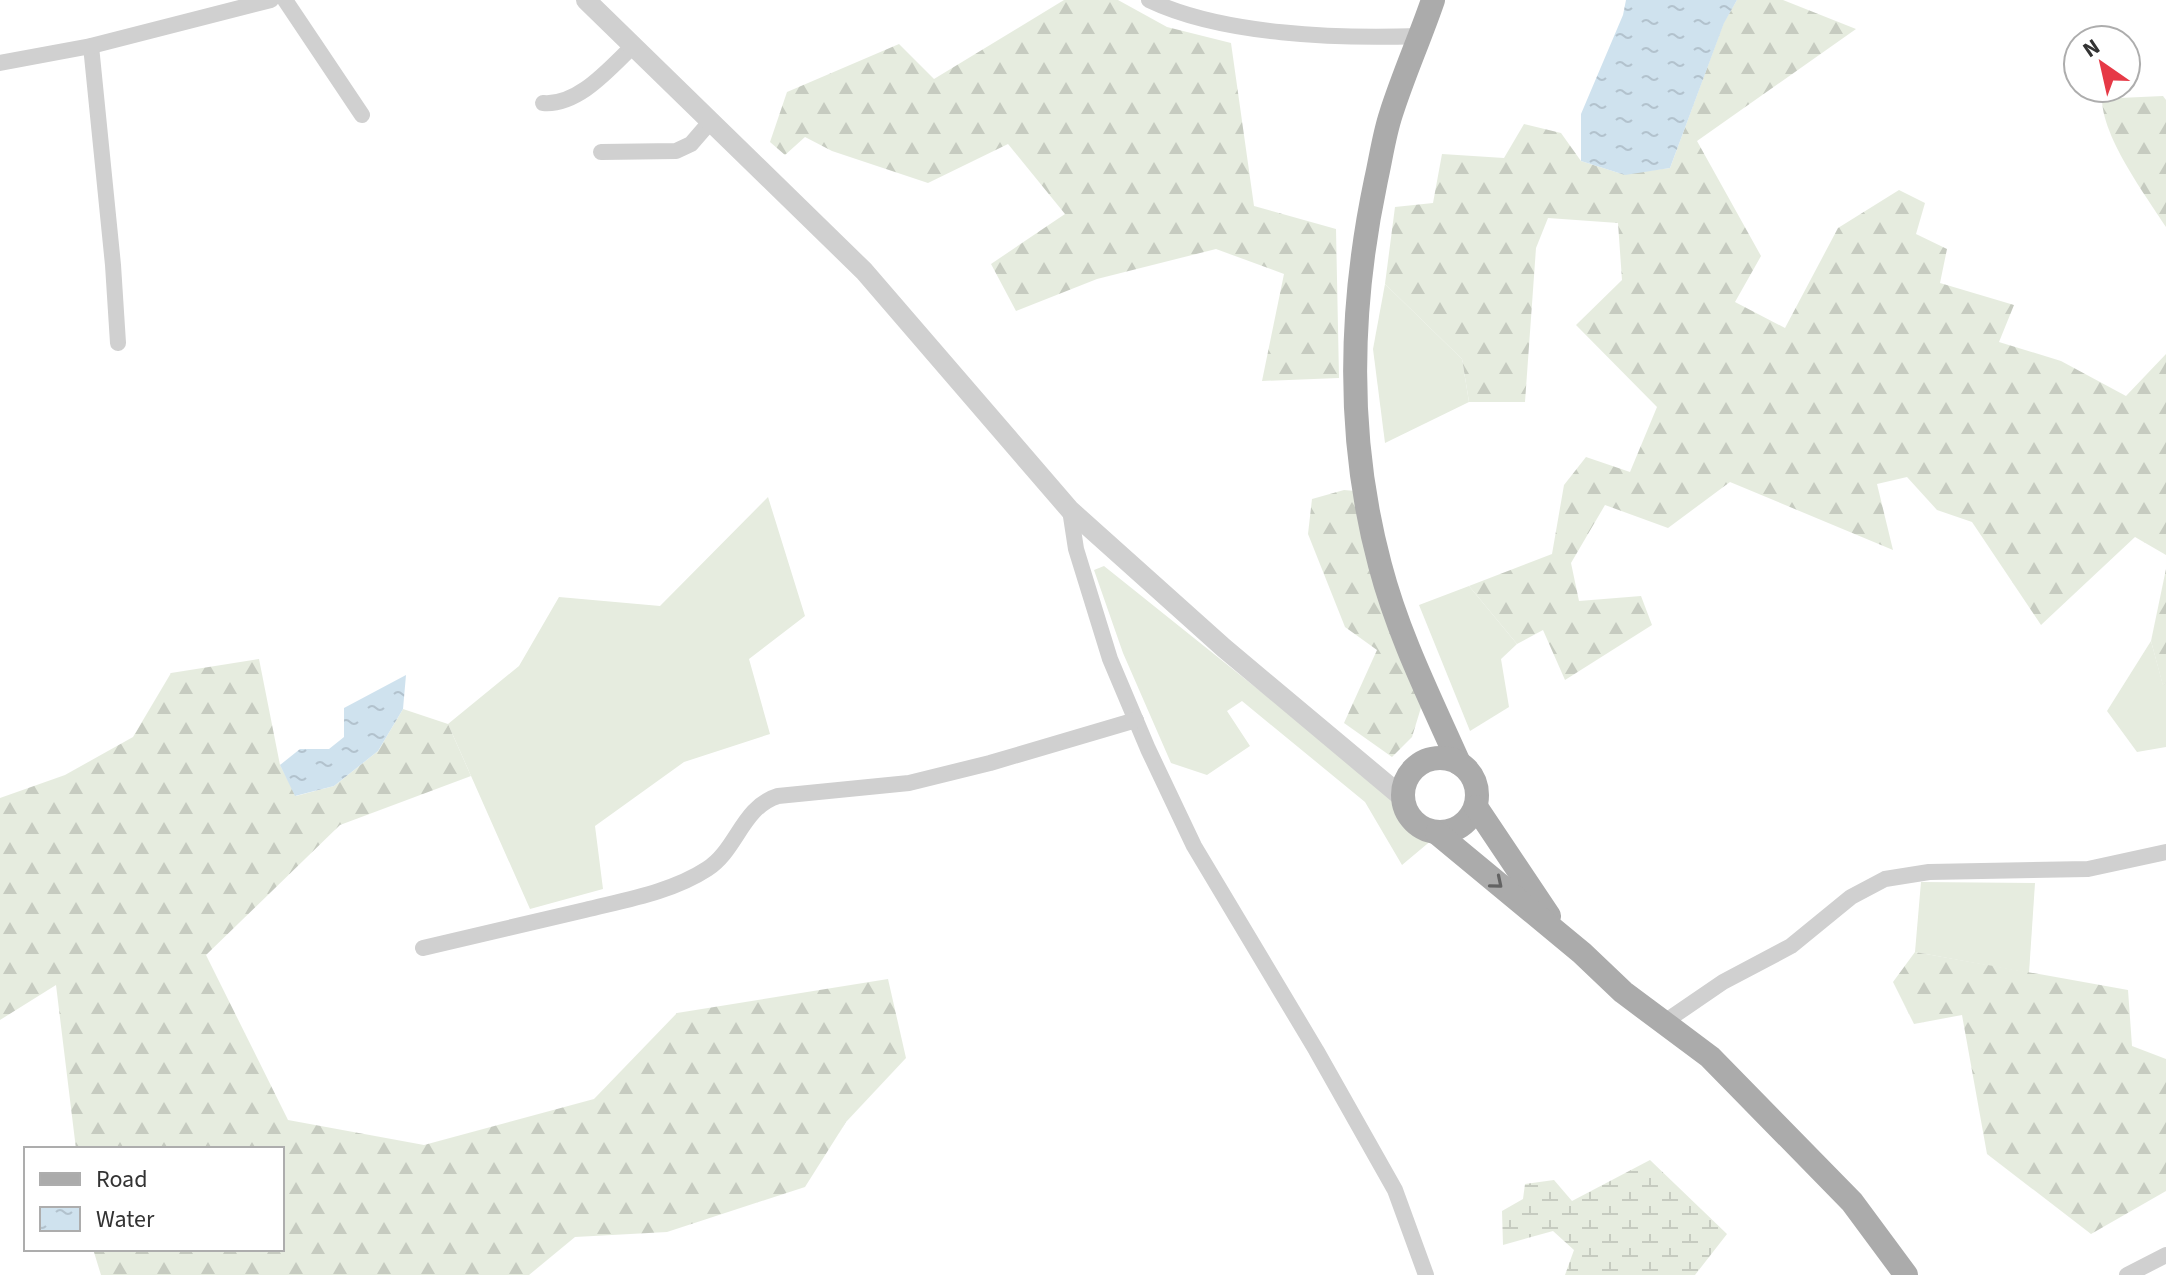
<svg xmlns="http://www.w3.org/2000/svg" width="2166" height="1275" font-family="'Source Sans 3',sans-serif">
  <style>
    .grass { fill: #e6ecdf }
    .forest { fill: url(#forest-firs) }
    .wetland { fill: url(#wetland-marsh) }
    .water { fill: url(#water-ripples) }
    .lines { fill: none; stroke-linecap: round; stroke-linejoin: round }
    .minor { stroke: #d0d0d0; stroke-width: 16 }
    .tertiary { stroke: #d0d0d0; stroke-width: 20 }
    .primary { stroke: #ababab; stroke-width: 24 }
    .oneway { stroke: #636363 }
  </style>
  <defs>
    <pattern id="forest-firs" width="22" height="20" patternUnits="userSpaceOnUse" patternTransform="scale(2)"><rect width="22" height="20" fill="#e6ecdf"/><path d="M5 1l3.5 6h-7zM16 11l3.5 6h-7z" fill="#c6cbc0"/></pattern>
    <pattern id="wetland-marsh" width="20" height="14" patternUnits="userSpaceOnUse" patternTransform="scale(2)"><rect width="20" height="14" fill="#e6ecdf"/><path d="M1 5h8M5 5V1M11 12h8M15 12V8" fill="none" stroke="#c6cbc0"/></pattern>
    <pattern id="water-ripples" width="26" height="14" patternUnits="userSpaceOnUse" patternTransform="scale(2)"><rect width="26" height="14" fill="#cfe2ee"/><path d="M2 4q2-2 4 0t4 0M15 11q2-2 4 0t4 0" fill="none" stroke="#b2c2cd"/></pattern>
  </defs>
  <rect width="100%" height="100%" fill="#fff"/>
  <g class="grass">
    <path d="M 1385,284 L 1462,359 L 1469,402 L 1385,443 L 1373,349 Z"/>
    <path d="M 768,497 L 805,616 L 749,659 L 770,734 L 684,762 L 595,826 L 603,889 L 530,909 L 448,724 L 519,666 L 559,597 L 660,606 Z"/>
    <path d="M 1104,566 L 1439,834 L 1402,865 L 1365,802 L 1242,701 L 1227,711 L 1250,746 L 1207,775 L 1171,763 L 1123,653 L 1094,570 Z"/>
    <path d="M 1469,586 L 1517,644 L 1501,659 L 1509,707 L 1470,731 L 1419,605 Z"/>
    <path d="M 2151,641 L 2163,685 L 2166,682 L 2166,747 L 2137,752 L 2107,711 Z"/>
    <path d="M 1921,882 L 2035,883 L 2029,973 L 1915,952 Z"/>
  </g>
  <g class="forest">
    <path d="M 1064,0 L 1118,0 L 1167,27 L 1231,43 L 1254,206 L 1336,229 L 1339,378 L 1262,381 L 1284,274 L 1216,249 L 1097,279 L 1016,311 L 991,264 L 1065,214 L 1008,144 L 928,183 L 832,151 L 805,137 L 785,155 L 770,142 L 787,92 L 899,44 L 934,79 Z"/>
    <path d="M 1737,0 L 1783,0 L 1856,29 L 1697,141 L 1761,256 L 1735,302 L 1785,328 L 1838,228 L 1899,190 L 1925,203 L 1916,234 L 1947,249 L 1940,283 L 2014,305 L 1999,342 L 2061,361 L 2126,396 L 2166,354 L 2166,555 L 2135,537 L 2041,625 L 1972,522 L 1937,510 L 1907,477 L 1877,484 L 1893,550 L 1730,482 L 1668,528 L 1605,505 L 1571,563 L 1579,601 L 1641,596 L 1652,625 L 1565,680 L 1543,630 L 1517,644 L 1469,586 L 1552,554 L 1564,485 L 1586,457 L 1630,472 L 1657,407 L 1576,325 L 1622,280 L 1618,223 L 1548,218 L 1536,248 L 1525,402 L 1469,402 L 1462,359 L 1385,284 L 1395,207 L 1433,203 L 1442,154 L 1504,158 L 1524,124 L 1561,133 L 1581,161 L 1622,174 L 1670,168 L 1724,22 Z"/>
    <path d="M 2103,88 L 2119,88 L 2119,98 L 2163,96 L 2166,100 L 2166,227 C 2145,194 2094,127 2103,88 Z"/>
    <path d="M 1344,490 L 1355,491 L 1423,701 L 1412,737 L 1392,757 L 1344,723 L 1377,650 L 1345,627 L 1308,534 L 1312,499 Z"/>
    <path d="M 2166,569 L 2166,682 L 2163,686 L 2151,641 Z"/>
    <path d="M 259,659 L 280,765 L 296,796 L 334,786 L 378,751 L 403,709 L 448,724 L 471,776 L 340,825 L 206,955 L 288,1120 L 424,1145 L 594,1099 L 677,1013 L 888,979 L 906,1058 L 846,1122 L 805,1187 L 667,1232 L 575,1237 L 529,1275 L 101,1275 L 93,1249 L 282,1249 L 282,1149 L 76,1149 L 56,985 L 0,1020 L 0,798 L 65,775 L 133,737 L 171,673 Z"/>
    <path d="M 1915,952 L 2128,990 L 2132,1046 L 2166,1059 L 2166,1191 L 2091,1234 L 1987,1154 L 1962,1015 L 1914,1024 L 1893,982 Z"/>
  </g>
  <path class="wetland" d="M 1650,1160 L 1727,1234 L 1695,1275 L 1565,1275 L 1574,1250 L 1553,1231 L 1503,1245 L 1502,1211 L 1523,1199 L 1525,1184 L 1554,1180 L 1572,1201 Z"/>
  <g class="water">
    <path d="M 1626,0 L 1737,0 L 1724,23 L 1670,168 L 1625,175 L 1581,161 L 1581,114 L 1623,15 Z"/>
    <path d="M 406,675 L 403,709 L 378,751 L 334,786 L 295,796 L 280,765 L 300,749 L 329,749 L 344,737 L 344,708 Z"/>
  </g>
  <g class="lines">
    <g class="minor">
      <path d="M 285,0 L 362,115"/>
      <path d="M 1149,0 C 1222,35 1339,39 1420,36"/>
      <path d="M 91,46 L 113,265 L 118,343"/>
      <path d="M 0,63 L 91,46 L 271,0"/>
      <path d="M 543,103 C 578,106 609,69 633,46"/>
      <path d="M 601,152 L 676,151 L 691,144 L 710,122"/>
      <path d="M 1070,510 L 1076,549 L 1110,659 L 1148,749 L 1194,846 L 1316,1050 L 1395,1190 L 1426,1275"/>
      <path d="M 423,948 C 477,935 531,923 585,910 C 625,900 672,892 707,869 C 737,850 742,807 778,796 L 909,783 L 990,763 L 1136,720"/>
      <path d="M 1663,1023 L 1723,982 L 1791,946 L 1851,897 L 1885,879 L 1929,872 L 2088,869 L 2166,852"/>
      <path d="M 2127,1275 L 2166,1255"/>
    </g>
    <path class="tertiary" d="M 586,0 L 864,271 L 1070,510 L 1224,648 L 1402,797"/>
    <g class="primary">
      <path d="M 1433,0 C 1420,38 1403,76 1391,114 C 1384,135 1381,158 1376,180 C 1349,308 1346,438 1380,565 C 1398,634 1430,698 1459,763"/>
      <circle cx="1440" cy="795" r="37"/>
      <path d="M 1476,807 L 1549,916"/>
      <path d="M 1437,833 L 1582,953 L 1623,992 L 1710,1057 L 1852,1202 L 1906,1275"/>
    </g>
  </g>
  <defs><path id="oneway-chevron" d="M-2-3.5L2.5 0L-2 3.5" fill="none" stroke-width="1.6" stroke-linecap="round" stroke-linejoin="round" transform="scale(2)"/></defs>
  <use class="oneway" href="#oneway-chevron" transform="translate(1497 883) rotate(40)"/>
  <rect x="24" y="1147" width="260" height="104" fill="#ffffff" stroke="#adadad" stroke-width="2"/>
  <rect x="40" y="1173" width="40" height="12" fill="#ababab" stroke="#adadad" stroke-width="2"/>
  <text x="96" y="1187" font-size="24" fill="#333333">Road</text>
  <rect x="40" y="1207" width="40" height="24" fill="url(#water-ripples)" stroke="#adadad" stroke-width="2"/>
  <text x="96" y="1227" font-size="24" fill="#333333">Water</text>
  <g transform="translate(2102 64) rotate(326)"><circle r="38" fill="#ffffff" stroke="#adadad" stroke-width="2"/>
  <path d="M0-6L14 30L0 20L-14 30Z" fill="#e63946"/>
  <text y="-12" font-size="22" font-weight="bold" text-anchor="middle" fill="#333333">N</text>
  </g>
</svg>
